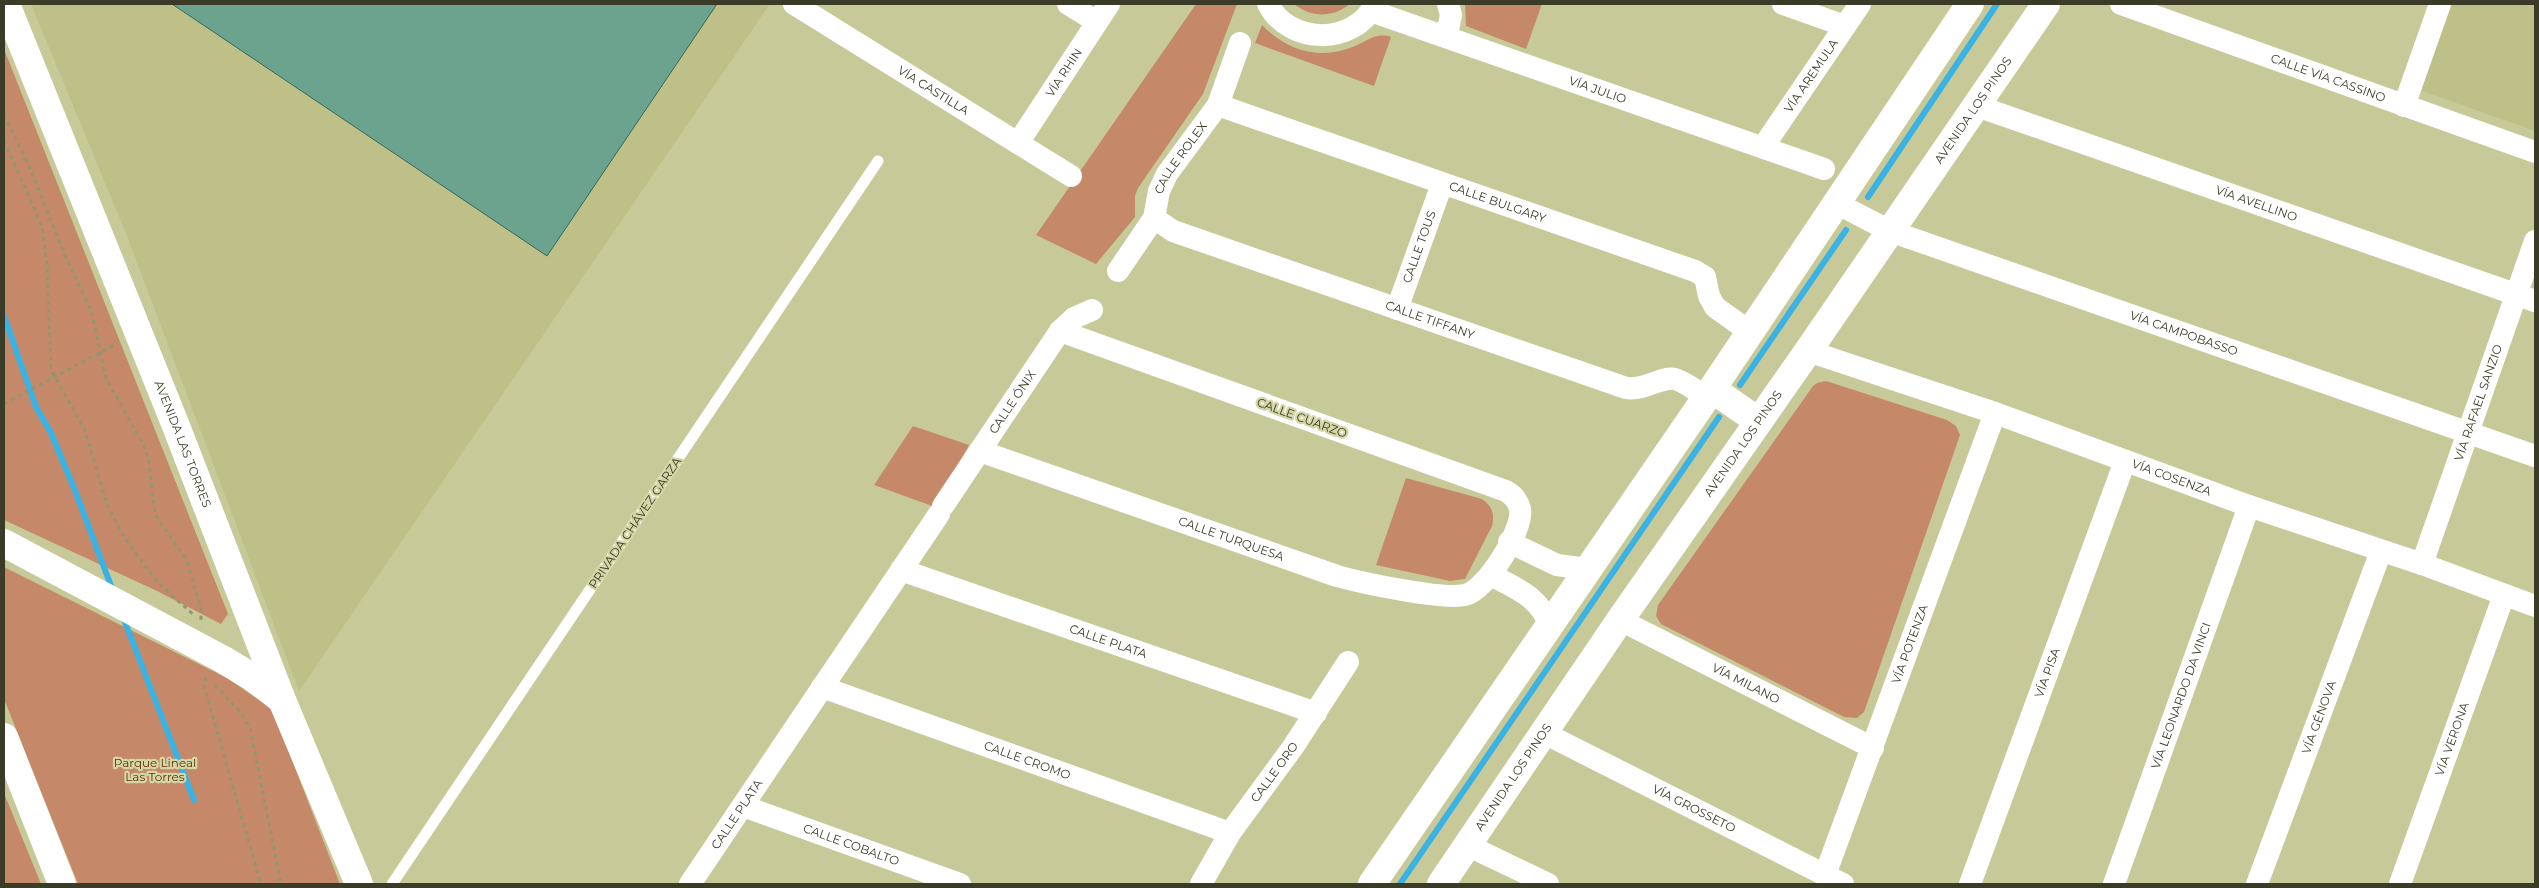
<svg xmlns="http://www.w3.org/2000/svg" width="2539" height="888" font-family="Montserrat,sans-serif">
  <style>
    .built { fill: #bec088 }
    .green { fill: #c58969 }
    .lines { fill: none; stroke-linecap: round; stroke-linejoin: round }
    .stream { stroke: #3ab2e3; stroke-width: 6 }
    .building { fill: #6ca38f; stroke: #346a58 }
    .path { stroke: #94956f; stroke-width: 3; stroke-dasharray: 4 4; stroke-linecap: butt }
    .lane { stroke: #fff; stroke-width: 11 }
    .street { stroke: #fff; stroke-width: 22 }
    .secondary { stroke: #fff; stroke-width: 28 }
    .labels { text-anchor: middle; stroke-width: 4.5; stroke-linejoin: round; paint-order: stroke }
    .street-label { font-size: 12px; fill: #3b3c28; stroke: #d4d6a5 }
    .park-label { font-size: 12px; fill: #68300a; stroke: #d4d6a5 }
  </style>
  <rect width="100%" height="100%" fill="#c7c998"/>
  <g class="built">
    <path d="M 31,4 L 770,4 L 299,691 L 127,236 Z"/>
    <path d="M 2450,4 L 2535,4 L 2535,131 L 2417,89 Z"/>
  </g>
  <g class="green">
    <path d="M 1196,4 L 1237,4 L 1203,94 L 1138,188 L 1135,196 L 1135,217 L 1096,264 L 1036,235 Z"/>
    <path d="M 1294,4 L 1350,4 C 1332,18 1312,18 1294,4 Z"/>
    <path d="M 1465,4 L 1542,4 L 1526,49 L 1466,26 Z"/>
    <path d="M 1262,25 C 1287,51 1321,61 1355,46 C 1369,40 1376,32 1391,37 L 1374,86 L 1255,43 Z"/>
    <path d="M 4,49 L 228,614 L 221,624 L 157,591 L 4,520 Z"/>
    <path d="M 1826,381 L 1947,420 L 1956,426 L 1960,435 L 1864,712 L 1857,718 L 1844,717 L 1661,624 L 1656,616 L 1658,605 L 1813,386 L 1817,383 Z"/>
    <path d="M 913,426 L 969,445 L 935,507 L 874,485 Z"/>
    <path d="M 1406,478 L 1482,499 C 1492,506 1495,514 1492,526 L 1465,579 L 1450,581 L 1376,565 Z"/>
    <path d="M 4,567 L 227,678 L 262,702 L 273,711 L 340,884 L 78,884 L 4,699 Z"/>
    <path d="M 4,793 L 41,884 L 4,884 Z"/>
  </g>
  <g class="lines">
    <g class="stream">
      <path d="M 1868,197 L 1997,4"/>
      <path d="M 4,316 L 36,407 L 51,433 L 74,488 L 113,591"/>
      <path d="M 1740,385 L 1846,230"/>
      <path d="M 123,617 L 194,800"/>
      <path d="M 1400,884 L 1719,417"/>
    </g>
  </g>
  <path class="building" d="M 172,4 L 717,4 L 547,256 Z"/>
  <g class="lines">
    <g class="path">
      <path d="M 4,115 L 29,166 L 65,255 L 92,313 L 106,378 L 144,446 L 149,462 L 155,514 L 187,561 L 201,609 L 201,620"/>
      <path d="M 4,141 L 42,226 L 47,264 L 51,370 L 84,428 L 108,507 L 124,537 L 158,583 L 194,615"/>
      <path d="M 4,404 L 118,343"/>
      <path d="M 206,677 L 204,686 L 261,884"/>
      <path d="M 215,685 L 240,712 L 250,727 L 281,884"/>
    </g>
    <path class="lane" d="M 392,884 L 878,161"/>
    <g class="street">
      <path id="s1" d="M 794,4 L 1071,176"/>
      <path d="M 1068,4 L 1097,22"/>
      <path d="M 1268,4 C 1289,45 1354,46 1375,4"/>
      <path d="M 1783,4 L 1845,26"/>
      <path id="s2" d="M 2121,4 L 2535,152"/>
      <path id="s3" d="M 1371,11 L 1824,169"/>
      <path d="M 1447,35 L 1451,15 L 1448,4"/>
      <path id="s4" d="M 1218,105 L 1695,271 L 1705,277 L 1709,296 L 1715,307 L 1750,332"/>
      <path id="s5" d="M 1977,106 L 2535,301"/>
      <path d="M 2404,106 L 2440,4"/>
      <path id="s6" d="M 1018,143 L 1109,4"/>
      <path id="s7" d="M 1763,147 L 1860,4"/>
      <path id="s8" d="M 1836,203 L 1890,231 L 2535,456"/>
      <path id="s9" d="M 1154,218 L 1173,231 L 1626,388 C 1645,391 1661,376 1675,379 C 1686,382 1697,392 1706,397"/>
      <path id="s10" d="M 1118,271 L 1154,218 L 1159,191 L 1167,174 L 1218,105 L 1240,43"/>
      <path id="s11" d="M 1397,309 L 1442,184"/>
      <path id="s12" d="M 1808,351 L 1995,413 L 2249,506 L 2422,564 L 2535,606"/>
      <path id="s13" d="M 980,451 L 1337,576 C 1362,583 1443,600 1465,595 C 1486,591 1524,529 1520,509 C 1518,501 1513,495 1506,491 L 1060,331"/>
      <path id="s14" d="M 943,506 L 1060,331 L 1074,318 L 1092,310"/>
      <path d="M 1509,542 L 1557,565 L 1588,569"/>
      <path id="s15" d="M 2422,564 L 2535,241"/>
      <path id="s16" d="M 901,570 L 1316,713"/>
      <path d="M 1491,575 C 1517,589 1538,596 1550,625"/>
      <path id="s17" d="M 1620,620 L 1873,748"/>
      <path id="s18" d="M 822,687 L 1230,833"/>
      <path id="s19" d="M 1544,733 L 1843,884"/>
      <path id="s20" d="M 743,806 L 960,884"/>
      <path d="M 1467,845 L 1548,884"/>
      <path id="s21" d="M 1825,875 L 1995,413"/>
      <path id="s22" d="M 690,884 L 939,514"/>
      <path id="s23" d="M 1201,884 L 1230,833 L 1293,747 L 1348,662"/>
      <path id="s24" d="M 1970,884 L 2125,461"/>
      <path id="s25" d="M 2114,884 L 2249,506"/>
      <path id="s26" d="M 2257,884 L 2381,551"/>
      <path id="s27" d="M 2400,884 L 2504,595"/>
    </g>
    <g class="secondary">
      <path id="s28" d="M 6,4 L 176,426 L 282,700 L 359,884"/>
      <path d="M 1712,389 L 1758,421"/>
      <path d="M 4,543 L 224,660 L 252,677 L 281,699"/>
      <path d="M 4,737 L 62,884"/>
      <path d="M 1372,884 L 1712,389 L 1970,4"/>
      <path id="s29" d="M 1441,884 L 1620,620 L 1808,351 L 2046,4"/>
    </g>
  </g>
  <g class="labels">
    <g class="street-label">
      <text dy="4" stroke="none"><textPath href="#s6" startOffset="84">VÍA RHIN</textPath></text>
      <text dy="4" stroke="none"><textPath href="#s7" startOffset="86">VÍA AREMULA</textPath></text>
      <text dy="4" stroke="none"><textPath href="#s2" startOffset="220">CALLE VÍA CASSINO</textPath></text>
      <text dy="4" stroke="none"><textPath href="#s3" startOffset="240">VÍA JULIO</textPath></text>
      <text dy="4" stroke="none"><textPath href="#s1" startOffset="164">VÍA CASTILLA</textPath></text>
      <text dy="4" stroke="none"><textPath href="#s29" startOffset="939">AVENIDA LOS PINOS</textPath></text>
      <text dy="4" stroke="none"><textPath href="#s10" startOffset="131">CALLE ROLEX</textPath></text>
      <text dy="4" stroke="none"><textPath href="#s4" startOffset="296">CALLE BULGARY</textPath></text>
      <text dy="4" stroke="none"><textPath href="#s5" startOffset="296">VÍA AVELLINO</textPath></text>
      <text dy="4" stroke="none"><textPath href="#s11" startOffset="66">CALLE TOUS</textPath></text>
      <text dy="4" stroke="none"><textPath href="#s9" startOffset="295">CALLE TIFFANY</textPath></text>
      <text dy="4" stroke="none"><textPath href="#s8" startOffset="372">VÍA CAMPOBASSO</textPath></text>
      <text dy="4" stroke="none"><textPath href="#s14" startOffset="125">CALLE ÓNIX</textPath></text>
      <text dy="4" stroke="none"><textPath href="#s15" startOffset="171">VÍA RAFAEL SANZIO</textPath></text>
      <text transform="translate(1302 418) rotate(20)" y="4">CALLE CUARZO</text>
      <text dy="4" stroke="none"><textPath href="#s28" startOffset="474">AVENIDA LAS TORRES</textPath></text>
      <text dy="4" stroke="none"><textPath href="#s29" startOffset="534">AVENIDA LOS PINOS</textPath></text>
      <text dy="4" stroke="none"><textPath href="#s12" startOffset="385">VÍA COSENZA</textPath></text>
      <text transform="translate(635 523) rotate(-56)" y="4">PRIVADA CHÁVEZ GARZA</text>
      <text dy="4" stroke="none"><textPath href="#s13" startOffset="266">CALLE TURQUESA</textPath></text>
      <text dy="4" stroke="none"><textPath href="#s16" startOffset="219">CALLE PLATA</textPath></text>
      <text dy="4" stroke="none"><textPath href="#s21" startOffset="246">VÍA POTENZA</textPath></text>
      <text dy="4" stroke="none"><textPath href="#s24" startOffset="225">VÍA PISA</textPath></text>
      <text dy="4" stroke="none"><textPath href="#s17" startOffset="141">VÍA MILANO</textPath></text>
      <text dy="4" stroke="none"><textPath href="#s25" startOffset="200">VÍA LEONARDO DA VINCI</textPath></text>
      <text dy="4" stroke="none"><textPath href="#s26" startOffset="178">VÍA GÉNOVA</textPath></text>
      <text dy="4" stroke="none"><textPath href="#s27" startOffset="154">VÍA VERONA</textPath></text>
      <text dy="4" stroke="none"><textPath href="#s18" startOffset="218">CALLE CROMO</textPath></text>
      <text dy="4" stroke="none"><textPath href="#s23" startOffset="134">CALLE ORO</textPath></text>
      <text dy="4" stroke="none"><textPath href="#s29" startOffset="129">AVENIDA LOS PINOS</textPath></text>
      <text dy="4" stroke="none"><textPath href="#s19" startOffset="168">VÍA GROSSETO</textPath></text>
      <text dy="4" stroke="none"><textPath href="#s22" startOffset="84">CALLE PLATA</textPath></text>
      <text dy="4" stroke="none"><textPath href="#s20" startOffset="115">CALLE COBALTO</textPath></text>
    </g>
    <g class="park-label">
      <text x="155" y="767">Parque Lineal<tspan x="155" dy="14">Las Torres</tspan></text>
    </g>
  </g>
  <rect width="2539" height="888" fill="none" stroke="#3b3c28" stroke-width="10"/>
</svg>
